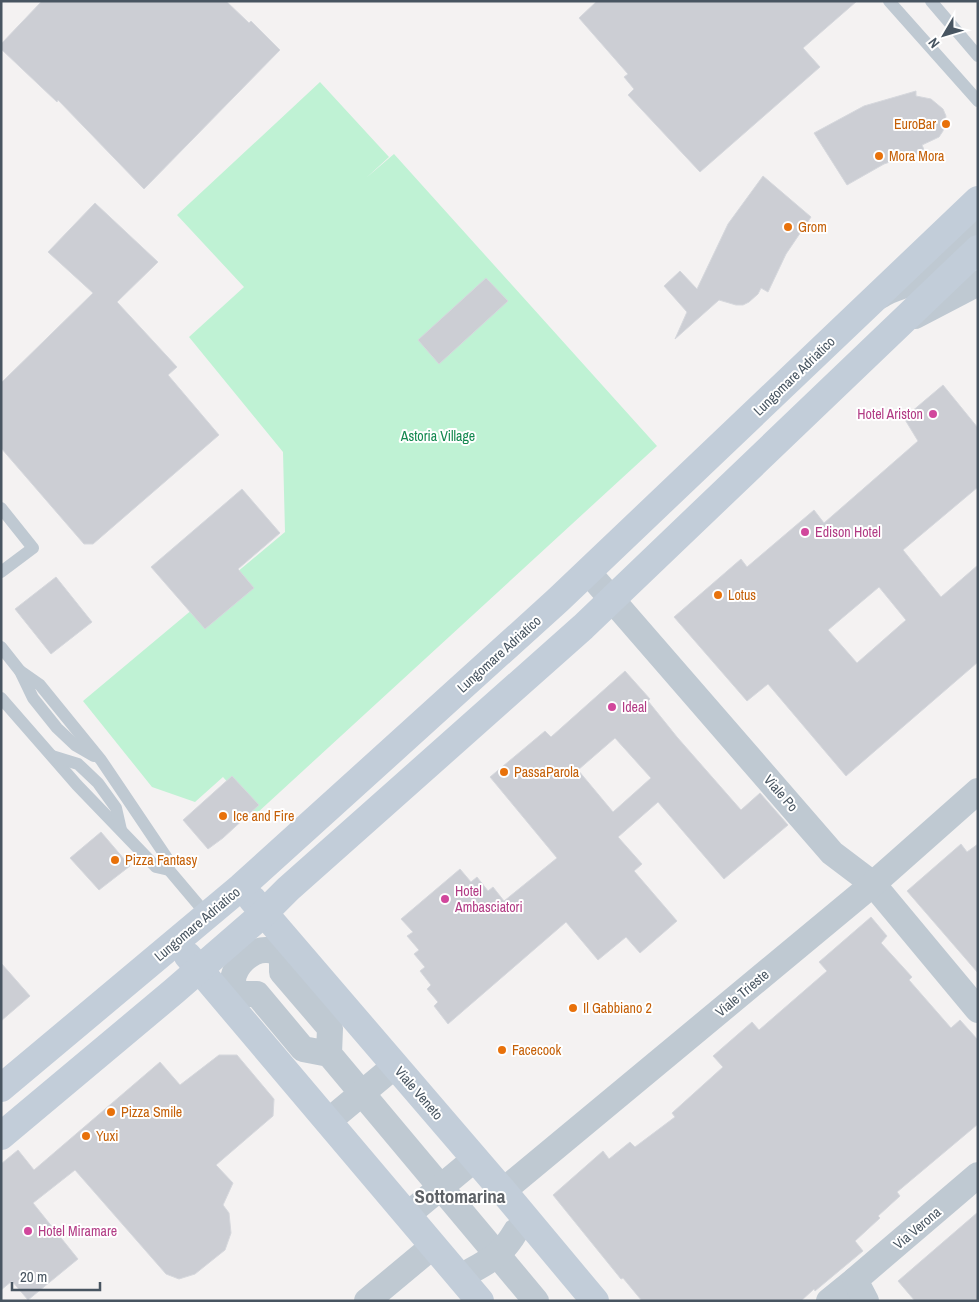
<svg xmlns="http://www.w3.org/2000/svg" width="979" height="1302" font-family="'Archivo Narrow',sans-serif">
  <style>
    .green { fill: #bff2d4 }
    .building { fill: #ccced4; stroke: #d6d8dd; fill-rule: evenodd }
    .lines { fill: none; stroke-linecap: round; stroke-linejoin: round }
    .lane { stroke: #bfc9d2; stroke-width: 12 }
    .street { stroke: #bfc9d2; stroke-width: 26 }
    .secondary { stroke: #c2cdd9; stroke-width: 28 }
    .food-dot { fill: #e8710a; stroke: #fff; stroke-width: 2 }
    .hotel-dot { fill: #d1479c; stroke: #fff; stroke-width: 2 }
    .labels { text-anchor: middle; stroke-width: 4; stroke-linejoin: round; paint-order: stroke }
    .food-label { font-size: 14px; fill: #c56008; stroke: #fff; text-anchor: start }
    .street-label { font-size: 14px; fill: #485561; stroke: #fff }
    .hotel-label { font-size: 14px; fill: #b23c85; stroke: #fff; text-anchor: start }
    .park-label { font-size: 14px; fill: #13884f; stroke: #fff }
    .district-label { font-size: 19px; font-weight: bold; fill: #5e6267; stroke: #fff }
  </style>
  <rect width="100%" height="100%" fill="#f4f2f2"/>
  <path class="green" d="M 320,82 L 389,157 L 366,178 L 394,154 L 657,446 L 256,814 L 223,777 L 195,802 L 152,787 L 83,701 L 285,532 L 283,452 L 189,337 L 244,287 L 177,215 Z"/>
  <g class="building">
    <path d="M 42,1 L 226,1 L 249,23 L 251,21 L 280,50 L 144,189 L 58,100 L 57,102 L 1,49 L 1,44 Z"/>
    <path d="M 597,1 L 857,1 L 803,48 L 820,67 L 700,172 L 628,95 L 634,89 L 624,77 L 628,74 L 579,18 Z"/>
    <path d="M 916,91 L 916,96 L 931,99 L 943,109 L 946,116 L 943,131 L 939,137 L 922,145 L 925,152 L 904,157 L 884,164 L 847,185 L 814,133 L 864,106 Z"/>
    <path d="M 763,176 L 811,217 L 786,254 L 768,292 L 761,288 L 758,294 L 749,302 L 743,305 L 736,305 L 719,300 L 675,339 L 687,312 L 664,286 L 680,271 L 697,289 L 728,224 Z"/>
    <path d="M 95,203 L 158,262 L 117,302 L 177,367 L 168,375 L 219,435 L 93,544 L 84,544 L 1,448 L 1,383 L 93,293 L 48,252 Z"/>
    <path d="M 486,278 L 508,301 L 439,364 L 418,340 Z"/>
    <path d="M 943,385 L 978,428 L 978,487 L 903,550 L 941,597 L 978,565 L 978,662 L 846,776 L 768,684 L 747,701 L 674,617 L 741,559 L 747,567 L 814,510 L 824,523 L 918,441 L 904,418 ZM 879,587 L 906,620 L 857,663 L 828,630 Z"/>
    <path d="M 242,489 L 280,533 L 238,569 L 254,588 L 205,629 L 151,567 Z"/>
    <path d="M 56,577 L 92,622 L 51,654 L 15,609 Z"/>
    <path d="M 625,671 L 650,699 L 648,701 L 677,737 L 741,810 L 760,793 L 788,825 L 724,879 L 658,802 L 618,837 L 642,864 L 634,871 L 677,921 L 640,953 L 626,937 L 598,960 L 566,922 L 448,1024 L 434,1006 L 438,1002 L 427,989 L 431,985 L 420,971 L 425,967 L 414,954 L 419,950 L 407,936 L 413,932 L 401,919 L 460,869 L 471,882 L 477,877 L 488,891 L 493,887 L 504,901 L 557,858 L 490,777 L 545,731 L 551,737 ZM 615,738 L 651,778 L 613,812 L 578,770 Z"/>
    <path d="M 232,776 L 259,805 L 223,838 L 208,849 L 183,820 Z"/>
    <path d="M 101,832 L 130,866 L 99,890 L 70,858 Z"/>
    <path d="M 961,844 L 967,852 L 978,844 L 978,973 L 907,891 Z"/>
    <path d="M 871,917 L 887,936 L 881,943 L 912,977 L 909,980 L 951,1028 L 960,1020 L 978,1040 L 978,1124 L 897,1192 L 900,1196 L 878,1216 L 880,1218 L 855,1241 L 863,1251 L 815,1291 L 814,1289 L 801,1301 L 642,1301 L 623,1278 L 621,1279 L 553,1195 L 603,1151 L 609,1159 L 630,1142 L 635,1147 L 675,1117 L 672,1113 L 723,1067 L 713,1056 L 752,1022 L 759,1030 L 827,971 L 819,962 Z"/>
    <path d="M 1,963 L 30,996 L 1,1021 Z"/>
    <path d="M 219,1055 L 237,1055 L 274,1099 L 273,1116 L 216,1165 L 233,1183 L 223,1205 L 229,1213 L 231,1233 L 225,1250 L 195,1274 L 179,1279 L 166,1274 L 75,1170 L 33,1203 L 78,1259 L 28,1300 L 12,1281 L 1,1290 L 1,1164 L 18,1150 L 34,1170 L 160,1062 L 180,1085 Z"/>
    <path d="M 978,1212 L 978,1301 L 915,1301 L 898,1281 Z"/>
  </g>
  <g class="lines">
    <g class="lane">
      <path d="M 889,1 L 978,101"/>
      <path d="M 931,1 L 978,56"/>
      <path d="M 1,508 L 33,548 L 1,572"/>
      <path d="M 1,647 L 20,671 L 33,698 L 57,728 L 75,745 L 94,756"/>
      <path d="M 20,671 L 40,685 L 101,760 L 167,858 L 169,870 L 207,915"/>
      <path d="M 1,698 L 77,785 L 156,867 L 169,870"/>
      <path d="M 52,756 L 78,764 L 98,783 L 116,808 L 121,830"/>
    </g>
    <g class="street">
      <path d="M 880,296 C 893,287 910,286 923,276 C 942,262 954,239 978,232"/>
      <path d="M 915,316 L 978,283"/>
      <path d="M 588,572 L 832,853 L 873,884 L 978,1010"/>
      <path d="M 329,1054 L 303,1049 L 257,994 L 235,994 C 234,990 233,986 233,982 C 233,966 251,949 267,950 C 272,950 277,953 282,954 L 282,972 L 330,1028 L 329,1054 L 536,1301"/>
      <path d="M 337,1114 L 385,1074"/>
      <path d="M 503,1191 L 873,884 L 978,791"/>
      <path d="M 417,1207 L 465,1167"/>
      <path d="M 471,1271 C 493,1259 503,1253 516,1231"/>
      <path d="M 367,1301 L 433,1246"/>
      <path d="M 829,1301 L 855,1280"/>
      <path d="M 866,1301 L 855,1280 L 978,1175"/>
    </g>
    <g class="secondary">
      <path d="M 252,899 L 503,1191 L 595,1301"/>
      <path d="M 188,956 L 480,1301"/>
      <path d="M 1,1088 L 241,887 L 558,600 L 978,200"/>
      <path d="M 1,1136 L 173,992 L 264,913 L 288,889 L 583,627 L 978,249"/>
    </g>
  </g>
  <g class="food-dot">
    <circle cx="946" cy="124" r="5"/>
    <circle cx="879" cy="156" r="5"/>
    <circle cx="788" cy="227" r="5"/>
    <circle cx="718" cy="595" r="5"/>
    <circle cx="504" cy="772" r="5"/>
    <circle cx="223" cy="816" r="5"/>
    <circle cx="115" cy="860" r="5"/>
    <circle cx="573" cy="1008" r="5"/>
    <circle cx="502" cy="1050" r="5"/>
    <circle cx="111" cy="1112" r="5"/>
    <circle cx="86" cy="1136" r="5"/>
  </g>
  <g class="hotel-dot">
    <circle cx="933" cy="414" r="5"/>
    <circle cx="805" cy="532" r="5"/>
    <circle cx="612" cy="707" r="5"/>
    <circle cx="445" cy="899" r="5"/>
    <circle cx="28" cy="1231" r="5"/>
  </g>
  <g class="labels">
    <g class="food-label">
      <text x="936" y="129" text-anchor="end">EuroBar</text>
      <text x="889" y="161">Mora Mora</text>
      <text x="798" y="232">Grom</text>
      <text x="728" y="600">Lotus</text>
      <text x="514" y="777">PassaParola</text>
      <text x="233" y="821">Ice and Fire</text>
      <text x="125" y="865">Pizza Fantasy</text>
      <text x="583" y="1013">Il Gabbiano 2</text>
      <text x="512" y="1055">Facecook</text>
      <text x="121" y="1117">Pizza Smile</text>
      <text x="96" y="1141">Yuxi</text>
    </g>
    <g class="street-label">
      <text transform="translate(794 376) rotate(-44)" y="5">Lungomare Adriatico</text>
      <text transform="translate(499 654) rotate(-42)" y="5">Lungomare Adriatico</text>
      <text transform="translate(781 793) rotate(49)" y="5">Viale Po</text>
      <text transform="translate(197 924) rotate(-40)" y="5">Lungomare Adriatico</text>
      <text transform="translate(742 993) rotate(-40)" y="5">Viale Trieste</text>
      <text transform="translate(419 1093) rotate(49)" y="5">Viale Veneto</text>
      <text transform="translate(917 1228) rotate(-40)" y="5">Via Verona</text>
    </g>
    <g class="hotel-label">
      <text x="923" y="419" text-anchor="end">Hotel Ariston</text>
      <text x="815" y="537">Edison Hotel</text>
      <text x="622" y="712">Ideal</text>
      <text x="455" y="896">Hotel<tspan x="455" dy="16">Ambasciatori</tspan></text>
      <text x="38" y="1236">Hotel Miramare</text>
    </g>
    <g class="park-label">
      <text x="438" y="441">Astoria Village</text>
    </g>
    <g class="district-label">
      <text x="460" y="1203">Sottomarina</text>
    </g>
  </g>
  <rect width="979" height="1302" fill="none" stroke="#485561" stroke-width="5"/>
  <g transform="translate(944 35) rotate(232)" stroke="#ffffff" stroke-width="4" paint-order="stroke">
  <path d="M0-4L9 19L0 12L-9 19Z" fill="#485561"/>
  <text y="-8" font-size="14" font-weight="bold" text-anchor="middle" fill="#485561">N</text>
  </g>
  <path d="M12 1282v8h88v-8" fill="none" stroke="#485561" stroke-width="2.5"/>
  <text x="20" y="1282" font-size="15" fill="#485561" stroke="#ffffff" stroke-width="4" paint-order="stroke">20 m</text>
</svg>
